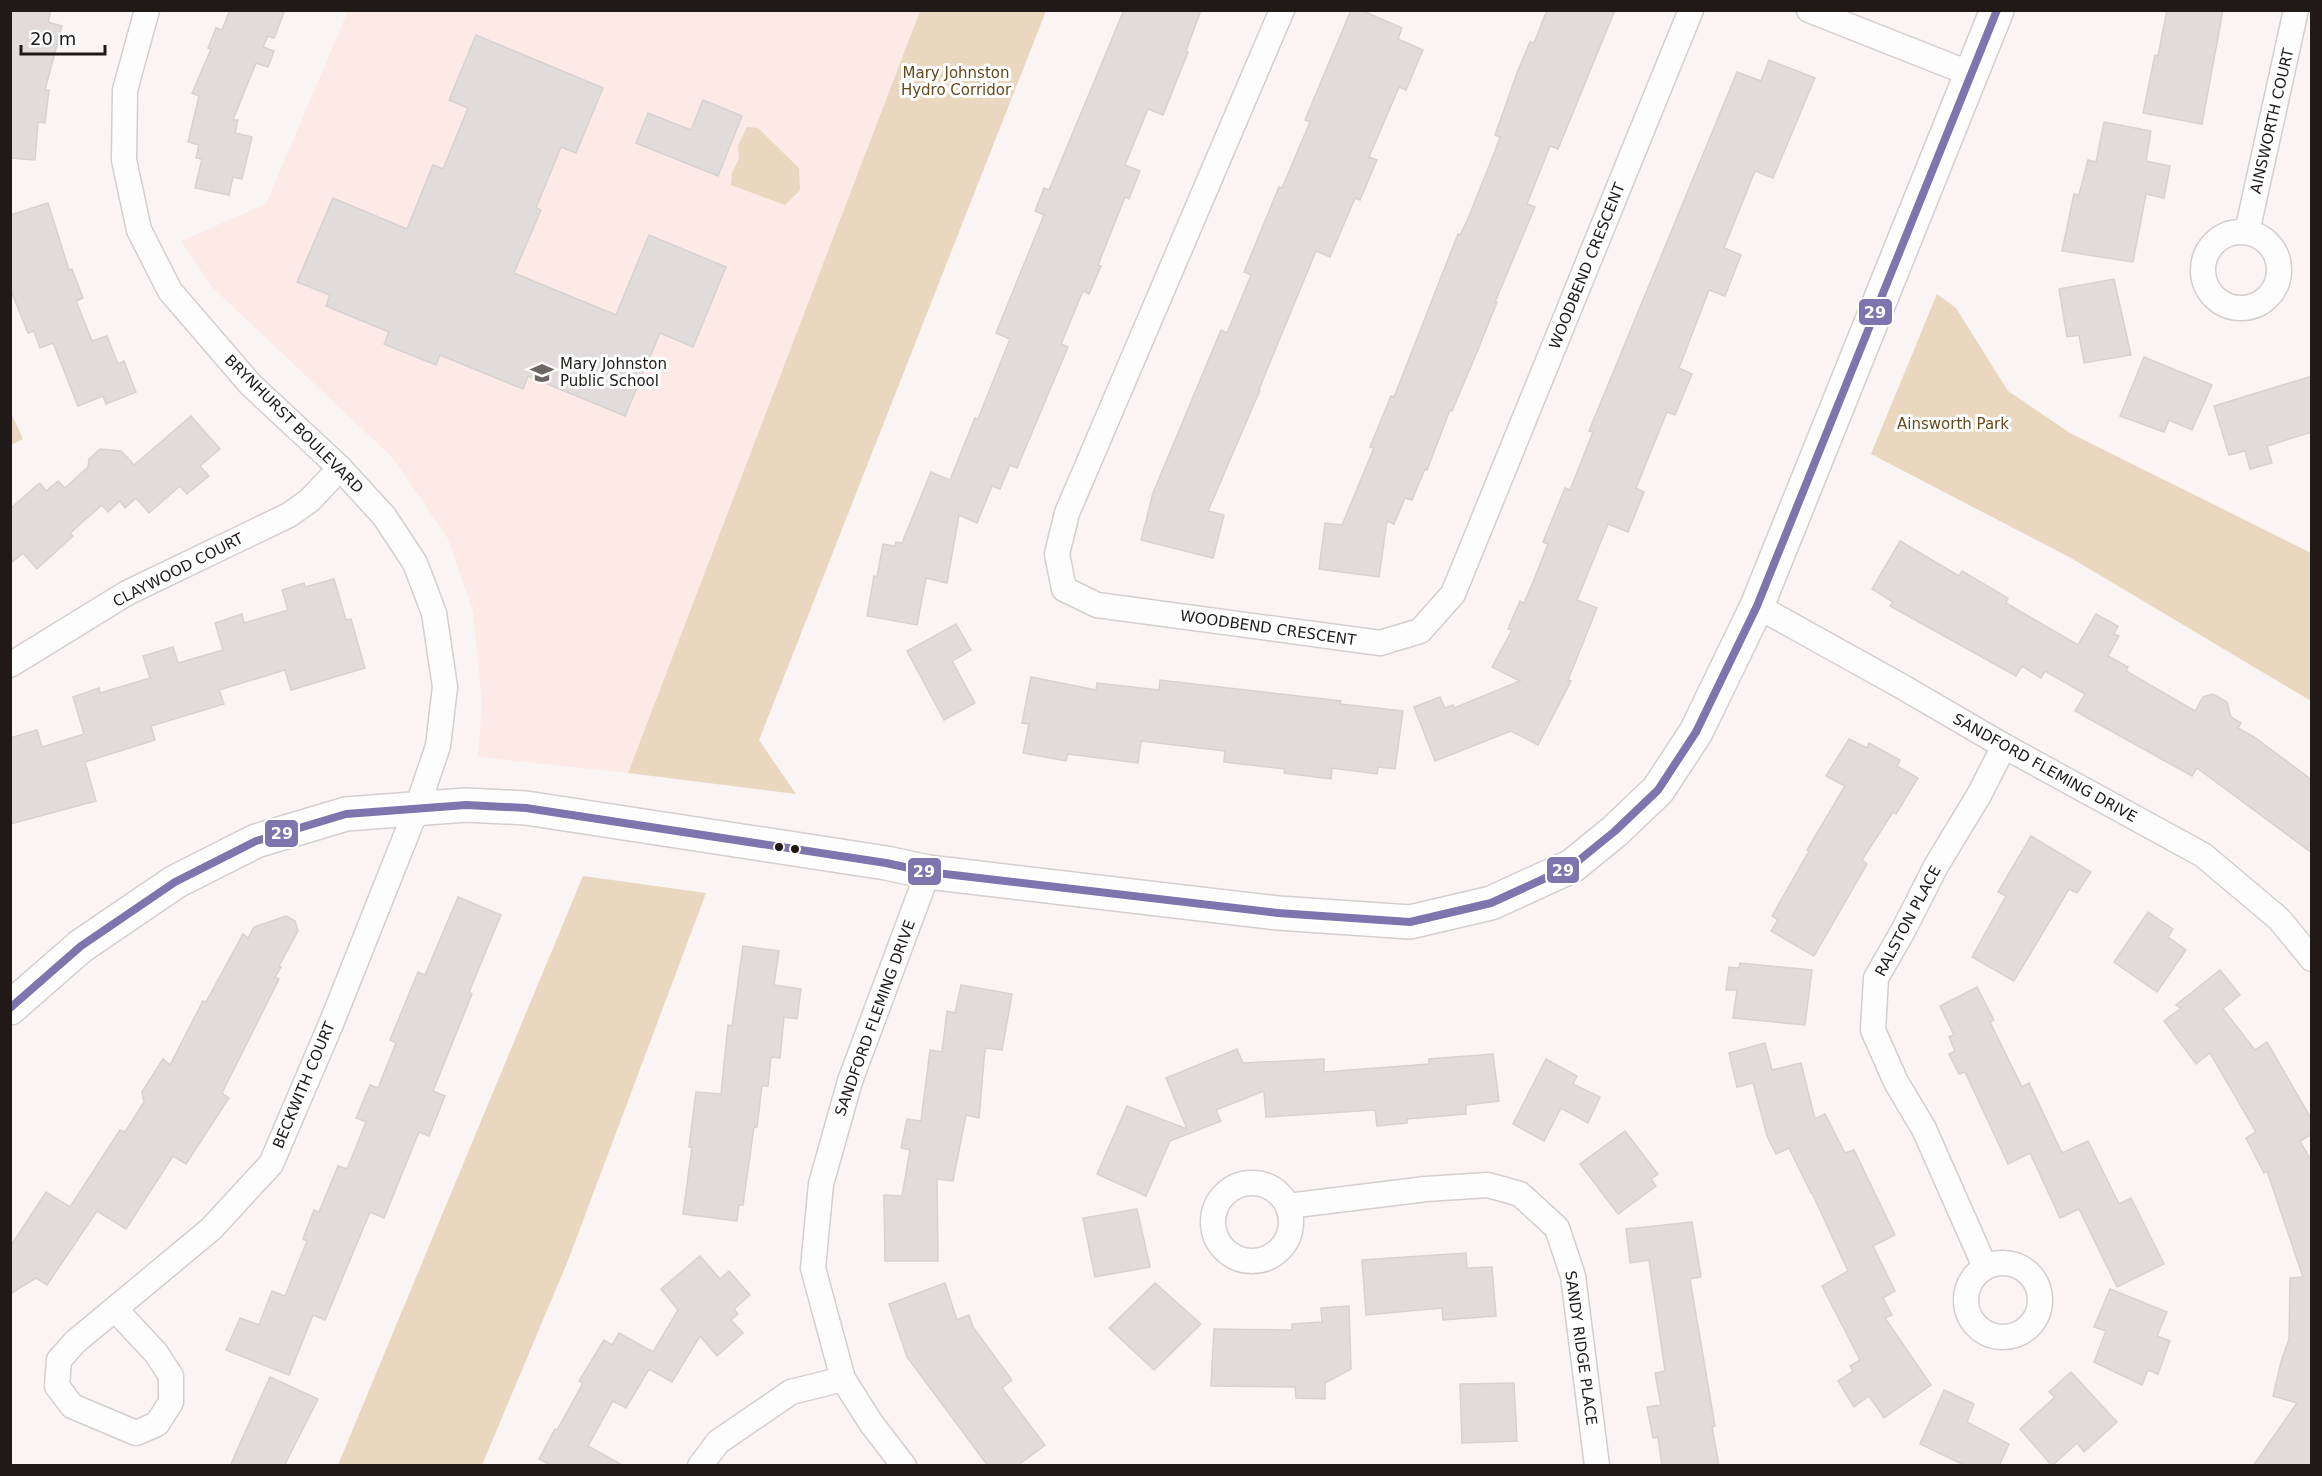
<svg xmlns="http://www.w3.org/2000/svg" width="2322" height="1476" font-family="'DejaVu Sans',sans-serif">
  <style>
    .built { fill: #fceae7 }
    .green { fill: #e9d7bf }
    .building { fill: #e2dbdc; stroke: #d7d1d1; stroke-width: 1.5 }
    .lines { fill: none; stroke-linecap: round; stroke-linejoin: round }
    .street-casing { stroke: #d4cece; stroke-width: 27 }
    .secondary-casing { stroke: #d4cece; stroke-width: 36 }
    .street { stroke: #fefdfd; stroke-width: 24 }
    .secondary { stroke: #fefdfd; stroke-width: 33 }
    .bus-1-casing { stroke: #fff; stroke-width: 12 }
    .bus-1 { stroke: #7e74ae; stroke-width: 8 }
    .bus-dot { fill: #201918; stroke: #fff; stroke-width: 2 }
    .labels { text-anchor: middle; stroke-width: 6; stroke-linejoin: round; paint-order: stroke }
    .park-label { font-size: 15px; fill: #63491b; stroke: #fff }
    .street-label { font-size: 15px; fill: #201918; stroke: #fff }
    .poi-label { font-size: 15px; fill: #201918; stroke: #fff; text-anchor: start }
    .line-badge { stroke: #fff; stroke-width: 2 }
    .badge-label { font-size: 16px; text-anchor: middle; font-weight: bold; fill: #fff }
  </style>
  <rect width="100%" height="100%" fill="#faf4f4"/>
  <path class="built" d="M 348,11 L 920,11 L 628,773 L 478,757 L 482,701 L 473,611 L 448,539 L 393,458 L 212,287 L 181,241 L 266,204 Z"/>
  <g class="green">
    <path d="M 920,11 L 1046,11 L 759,740 L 796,794 L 628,773 Z"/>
    <path d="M 747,127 L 758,128 L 799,168 L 800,190 L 785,205 L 731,185 L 732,173 L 739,159 L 738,146 Z"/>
    <path d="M 1937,294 L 1956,308 L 2008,391 L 2070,433 L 2311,553 L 2311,701 L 2071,558 L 1871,454 Z"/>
    <path d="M 10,411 L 23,439 L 11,445 L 10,445 Z"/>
    <path d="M 583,876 L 706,893 L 569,1258 L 482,1465 L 338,1465 Z"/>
  </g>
  <g class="building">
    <path d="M 10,10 L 51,10 L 48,22 L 62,26 L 45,90 L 49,90 L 45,123 L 38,122 L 35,160 L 10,158 Z"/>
    <path d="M 230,10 L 285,10 L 274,38 L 268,36 L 263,47 L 274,51 L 268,67 L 256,63 L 233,120 L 238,120 L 235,133 L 252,137 L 242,179 L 233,177 L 229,195 L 195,188 L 202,159 L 196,158 L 199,145 L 188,142 L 199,96 L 192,93 L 211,49 L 208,48 L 216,28 L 222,30 Z"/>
    <path d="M 1124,10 L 1201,10 L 1186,51 L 1188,52 L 1163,115 L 1148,109 L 1125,165 L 1140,171 L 1129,199 L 1125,197 L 1098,265 L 1101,266 L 1089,294 L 1083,291 L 1061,344 L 1068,347 L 1017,468 L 1010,465 L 1000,489 L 992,486 L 977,523 L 959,515 L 947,583 L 926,578 L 917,625 L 867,616 L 874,576 L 877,577 L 883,544 L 895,546 L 896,542 L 902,543 L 931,472 L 950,480 L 975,418 L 978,419 L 1010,339 L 996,333 L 1044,215 L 1035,211 L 1044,188 L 1049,190 Z"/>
    <path d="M 1351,10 L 1361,10 L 1402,28 L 1398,39 L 1423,50 L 1406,90 L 1399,87 L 1369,157 L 1377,160 L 1360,200 L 1355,198 L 1330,257 L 1316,251 L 1259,389 L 1260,390 L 1208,511 L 1224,515 L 1213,558 L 1141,540 L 1153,493 L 1221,330 L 1227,333 L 1251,275 L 1244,272 L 1279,187 L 1282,188 L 1310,122 L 1305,120 Z"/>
    <path d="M 1547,10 L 1615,10 L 1558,149 L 1550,146 L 1527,204 L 1535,207 L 1495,302 L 1497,302 L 1477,352 L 1452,411 L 1450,410 L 1427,470 L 1425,469 L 1412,500 L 1405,498 L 1394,524 L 1387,521 L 1379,577 L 1319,569 L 1325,523 L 1342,525 L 1374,448 L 1370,447 L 1391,396 L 1394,397 L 1458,234 L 1460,235 L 1467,221 L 1495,151 L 1500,137 L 1495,135 L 1517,73 L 1530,42 L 1534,43 Z"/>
    <path d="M 2167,10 L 2223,10 L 2202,124 L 2143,113 L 2155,55 L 2158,56 Z"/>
    <path d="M 476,35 L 603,88 L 576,153 L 561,147 L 536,208 L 541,210 L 514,273 L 616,315 L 649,235 L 726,267 L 693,347 L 660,333 L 625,416 L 528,376 L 523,389 L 440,355 L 436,365 L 384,344 L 389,332 L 326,306 L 330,295 L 297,282 L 333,198 L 407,229 L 433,165 L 443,169 L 468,108 L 449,100 Z"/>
    <path d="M 1769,60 L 1815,78 L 1773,178 L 1755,171 L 1724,248 L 1741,255 L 1725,296 L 1709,290 L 1679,368 L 1692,374 L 1675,415 L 1667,412 L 1636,488 L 1644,492 L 1628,532 L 1608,524 L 1577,600 L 1597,608 L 1568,680 L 1571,681 L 1538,745 L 1511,731 L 1435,761 L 1414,707 L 1440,697 L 1445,708 L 1453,705 L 1454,708 L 1520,681 L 1492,667 L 1512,630 L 1508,629 L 1520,601 L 1524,603 L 1533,582 L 1548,544 L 1543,542 L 1565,488 L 1570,490 L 1593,432 L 1589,431 L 1737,72 L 1761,81 Z"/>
    <path d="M 703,100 L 742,116 L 718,176 L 636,143 L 648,113 L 691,130 Z"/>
    <path d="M 2104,122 L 2151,131 L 2146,161 L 2170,166 L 2164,198 L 2146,194 L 2133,262 L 2062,251 L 2074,194 L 2079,195 L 2088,160 L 2096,162 Z"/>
    <path d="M 48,203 L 69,270 L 72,269 L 83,298 L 76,301 L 92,341 L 107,336 L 118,364 L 124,361 L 136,392 L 106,404 L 103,396 L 78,406 L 53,343 L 40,348 L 34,331 L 28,333 L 10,288 L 10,215 Z"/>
    <path d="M 2114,279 L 2131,355 L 2084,363 L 2079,335 L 2067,337 L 2059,289 Z"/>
    <path d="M 2144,357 L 2212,385 L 2192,430 L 2169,420 L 2164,432 L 2120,416 Z"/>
    <path d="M 2312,376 L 2312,432 L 2267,446 L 2272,463 L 2250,469 L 2245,451 L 2229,455 L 2214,406 Z"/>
    <path d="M 191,416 L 220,449 L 200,466 L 209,476 L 187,494 L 180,486 L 149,513 L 136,498 L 125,508 L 120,501 L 108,512 L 102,505 L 70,533 L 73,536 L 37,569 L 23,553 L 10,564 L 10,509 L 36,486 L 40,483 L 46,491 L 58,481 L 65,488 L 88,467 L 89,459 L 100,449 L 121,451 L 134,465 Z"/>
    <path d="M 1900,541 L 1959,576 L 1962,571 L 2008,598 L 2006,603 L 2078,645 L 2096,614 L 2118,626 L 2114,634 L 2119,636 L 2108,656 L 2128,667 L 2126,671 L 2195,711 L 2203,697 L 2213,694 L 2227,702 L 2231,717 L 2241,723 L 2238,728 L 2254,737 L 2312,780 L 2312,853 L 2197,768 L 2192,776 L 2075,711 L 2085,694 L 2045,671 L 2041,678 L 2022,666 L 2016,676 L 1890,606 L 1893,602 L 1872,589 Z"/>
    <path d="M 334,579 L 346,620 L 351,619 L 365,668 L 291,690 L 285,670 L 219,690 L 224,704 L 151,726 L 155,740 L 85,762 L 96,801 L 10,824 L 10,738 L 37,730 L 42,747 L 84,734 L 73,697 L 99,688 L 100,693 L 150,678 L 143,656 L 173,647 L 178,663 L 223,650 L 215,623 L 242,614 L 244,623 L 288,610 L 282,590 L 304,583 L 305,587 Z"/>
    <path d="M 956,624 L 971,650 L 952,661 L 975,703 L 944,720 L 907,651 Z"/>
    <path d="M 1031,677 L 1096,690 L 1097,683 L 1159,690 L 1160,680 L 1341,701 L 1340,704 L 1403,711 L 1395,769 L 1378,767 L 1377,774 L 1332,768 L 1331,779 L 1284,773 L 1285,769 L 1224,762 L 1225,751 L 1141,741 L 1138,763 L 1068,754 L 1066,761 L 1023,753 L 1029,724 L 1022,723 Z"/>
    <path d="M 1849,739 L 1867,748 L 1869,743 L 1900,760 L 1897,766 L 1918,778 L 1896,814 L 1893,812 L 1862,860 L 1867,864 L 1814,956 L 1771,931 L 1778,920 L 1772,916 L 1809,851 L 1807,850 L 1845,786 L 1826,776 Z"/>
    <path d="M 2031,836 L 2091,872 L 2077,893 L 2069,889 L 2014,981 L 1972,957 L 2006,896 L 1998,892 Z"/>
    <path d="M 458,897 L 501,915 L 469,992 L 472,994 L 433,1091 L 445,1096 L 429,1136 L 419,1132 L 384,1218 L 370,1212 L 325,1320 L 313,1315 L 289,1375 L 226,1350 L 240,1318 L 259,1325 L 272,1291 L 285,1296 L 307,1241 L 303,1239 L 314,1210 L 319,1212 L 338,1166 L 347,1169 L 366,1122 L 356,1118 L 370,1085 L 378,1088 L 396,1043 L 390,1040 L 418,972 L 425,975 Z"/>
    <path d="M 2148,912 L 2173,929 L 2168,937 L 2186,950 L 2157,992 L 2114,962 Z"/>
    <path d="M 286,916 L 295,921 L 298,931 L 279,966 L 281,967 L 275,977 L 279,979 L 222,1093 L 229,1098 L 186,1164 L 173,1156 L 126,1229 L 97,1211 L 47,1285 L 36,1278 L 10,1294 L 10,1247 L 46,1192 L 70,1207 L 120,1130 L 125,1132 L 144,1102 L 142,1092 L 163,1059 L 170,1065 L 203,1001 L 206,1002 L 243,934 L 248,938 L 254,927 Z"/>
    <path d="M 743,946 L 779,951 L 774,985 L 801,989 L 797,1019 L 784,1017 L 780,1058 L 771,1057 L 768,1086 L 762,1086 L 757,1127 L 754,1127 L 743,1205 L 739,1205 L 737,1221 L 683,1214 L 692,1147 L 689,1147 L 696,1092 L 721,1094 L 728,1025 L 732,1026 Z"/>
    <path d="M 1740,963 L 1812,970 L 1805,1025 L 1733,1018 L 1737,990 L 1726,990 L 1729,967 L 1739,968 Z"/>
    <path d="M 2220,970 L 2240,995 L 2223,1009 L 2255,1050 L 2267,1042 L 2312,1120 L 2312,1134 L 2300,1141 L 2312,1162 L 2312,1466 L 2253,1466 L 2297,1403 L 2273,1396 L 2281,1362 L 2289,1339 L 2290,1278 L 2303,1277 L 2267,1171 L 2264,1173 L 2246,1138 L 2256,1132 L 2210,1053 L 2196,1064 L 2164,1021 L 2181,1008 L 2176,1005 Z"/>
    <path d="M 961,985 L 1012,994 L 1002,1050 L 985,1048 L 979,1118 L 966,1115 L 953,1181 L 937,1179 L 938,1261 L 885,1261 L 884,1195 L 902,1196 L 910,1150 L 901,1148 L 907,1119 L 921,1121 L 930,1050 L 942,1052 L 947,1011 L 955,1013 Z"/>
    <path d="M 1977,987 L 1994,1020 L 1990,1022 L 2022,1087 L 2029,1083 L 2062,1153 L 2088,1141 L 2119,1204 L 2131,1198 L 2164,1264 L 2117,1287 L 2079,1209 L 2060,1218 L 2030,1153 L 2008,1164 L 1965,1072 L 1959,1074 L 1949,1054 L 1955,1051 L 1949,1037 L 1954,1035 L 1940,1006 Z"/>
    <path d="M 1765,1043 L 1772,1070 L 1801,1063 L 1815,1119 L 1825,1114 L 1845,1153 L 1854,1150 L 1895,1235 L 1873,1246 L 1895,1291 L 1883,1298 L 1892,1315 L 1885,1318 L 1931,1385 L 1884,1418 L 1869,1396 L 1854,1407 L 1838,1381 L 1853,1371 L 1850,1366 L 1860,1360 L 1822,1286 L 1848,1271 L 1812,1193 L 1811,1193 L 1789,1148 L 1776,1154 L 1767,1136 L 1753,1083 L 1737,1087 L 1729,1053 Z"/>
    <path d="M 1237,1049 L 1243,1063 L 1324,1059 L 1324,1072 L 1429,1064 L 1429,1059 L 1493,1054 L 1499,1101 L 1466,1105 L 1466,1114 L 1407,1119 L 1407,1123 L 1377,1126 L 1375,1110 L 1266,1117 L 1264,1091 L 1216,1110 L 1221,1121 L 1170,1141 L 1146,1196 L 1097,1174 L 1127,1106 L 1187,1129 L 1166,1078 Z"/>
    <path d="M 1546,1059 L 1577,1076 L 1573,1084 L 1600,1097 L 1588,1123 L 1561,1108 L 1544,1141 L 1513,1124 Z"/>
    <path d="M 1625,1131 L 1658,1174 L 1651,1179 L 1656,1186 L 1618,1214 L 1580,1164 Z"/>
    <path d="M 1137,1209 L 1150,1267 L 1095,1277 L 1083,1218 Z"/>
    <path d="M 1692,1222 L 1701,1277 L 1690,1279 L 1715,1426 L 1712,1427 L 1719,1466 L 1662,1466 L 1658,1437 L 1653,1438 L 1647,1407 L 1661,1405 L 1655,1373 L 1665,1371 L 1649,1260 L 1630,1263 L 1626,1229 Z"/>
    <path d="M 1466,1253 L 1467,1268 L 1492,1267 L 1496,1316 L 1443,1320 L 1442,1308 L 1366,1315 L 1362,1260 Z"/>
    <path d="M 700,1256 L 720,1279 L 729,1271 L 750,1295 L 734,1309 L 738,1314 L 731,1320 L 743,1333 L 717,1356 L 700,1336 L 672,1382 L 649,1369 L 626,1408 L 613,1401 L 588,1446 L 624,1466 L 552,1466 L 539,1459 L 555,1429 L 557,1430 L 583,1383 L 579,1381 L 604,1340 L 612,1345 L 619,1333 L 653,1352 L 678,1310 L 661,1289 Z"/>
    <path d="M 945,1283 L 957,1320 L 969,1315 L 973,1327 L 1012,1380 L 1002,1388 L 1045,1445 L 1017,1466 L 988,1466 L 907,1357 L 889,1304 Z"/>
    <path d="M 1155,1283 L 1201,1324 L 1154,1370 L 1109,1328 Z"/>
    <path d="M 2110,1289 L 2167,1312 L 2157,1336 L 2170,1341 L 2158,1374 L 2148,1370 L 2142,1385 L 2094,1362 L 2106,1331 L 2094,1327 Z"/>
    <path d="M 1349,1306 L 1351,1369 L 1325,1383 L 1325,1399 L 1296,1398 L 1295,1387 L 1211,1386 L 1214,1329 L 1292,1330 L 1292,1324 L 1322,1322 L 1321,1308 Z"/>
    <path d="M 2071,1372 L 2117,1422 L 2084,1452 L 2077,1443 L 2052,1466 L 2020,1429 L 2055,1397 L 2049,1392 Z"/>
    <path d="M 270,1377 L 318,1399 L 284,1466 L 230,1466 Z"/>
    <path d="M 1514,1383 L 1517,1441 L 1462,1443 L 1460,1384 Z"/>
    <path d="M 1944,1390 L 1974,1404 L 1967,1422 L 2009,1444 L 1999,1466 L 1966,1466 L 1920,1444 Z"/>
  </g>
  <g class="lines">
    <g class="street-casing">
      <g id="street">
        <path d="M 1282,10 L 1067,513 L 1057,554 L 1064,589 L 1097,605 L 1380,643 L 1420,631 L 1453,594 L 1691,10"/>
        <path d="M 1809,10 L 1971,74"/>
        <path d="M 2247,232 L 2296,10"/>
        <circle cx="2241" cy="270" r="38"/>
        <path d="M 1757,606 L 1901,686 L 2004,746 L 2203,855 L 2279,919 L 2312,959"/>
        <path d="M 10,665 L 127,593 L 289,515 L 310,500 L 340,468"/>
        <circle cx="1252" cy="1222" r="39"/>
        <path d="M 1288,1206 L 1426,1189 L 1488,1185 L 1520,1194 L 1557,1228 L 1573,1276 L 1597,1466"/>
        <circle cx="2003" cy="1300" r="37"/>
        <path d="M 1985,1267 L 1924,1129 L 1896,1082 L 1873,1030 L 1876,978 L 1903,931 L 1936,866 L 1979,795 L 2004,746"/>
        <path d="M 115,1309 L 156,1353 L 171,1376 L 171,1402 L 157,1424 L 136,1433 L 72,1406 L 57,1386 L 59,1360 L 75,1342 L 211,1229 L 271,1164 L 331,1024 L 417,808 L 438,746 L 445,687 L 434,613 L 415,563 L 384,516 L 340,468 L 250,384 L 170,291 L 139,230 L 124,160 L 125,90 L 147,10"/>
        <path d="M 700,1466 L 718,1442 L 791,1392 L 843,1379"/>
        <path d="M 904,1466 L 871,1423 L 843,1379 L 813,1268 L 821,1184 L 850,1081 L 928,872"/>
      </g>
    </g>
    <g class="secondary-casing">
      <path id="secondary" d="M 10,1008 L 81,946 L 175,882 L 256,841 L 346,814 L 466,805 L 526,808 L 886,863 L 928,872 L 1278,913 L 1410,922 L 1491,903 L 1572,866 L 1615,831 L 1658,790 L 1696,732 L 1757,606 L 1997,10"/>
    </g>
    <use href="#street" class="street"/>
    <use href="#secondary" class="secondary"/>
    <g class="bus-1-casing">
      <path id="bus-1" d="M 10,1008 L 81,946 L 175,882 L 256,841 L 346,814 L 466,805 L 526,808 L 886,863 L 928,872 L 1278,913 L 1410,922 L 1491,903 L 1572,866 L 1615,831 L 1658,790 L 1696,732 L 1757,606 L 1997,10"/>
    </g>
    <use href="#bus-1" class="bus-1"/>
  </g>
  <defs>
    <g id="school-bare" transform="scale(1.8)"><path d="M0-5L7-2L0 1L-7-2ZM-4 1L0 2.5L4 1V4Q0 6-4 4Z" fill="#6c6665" stroke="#fff" stroke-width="2.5" paint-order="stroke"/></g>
  </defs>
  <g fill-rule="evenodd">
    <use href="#school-bare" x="542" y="373"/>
  </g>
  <g class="bus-dot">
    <circle cx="779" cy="847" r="5"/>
    <circle cx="795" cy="849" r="5"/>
  </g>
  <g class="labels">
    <g class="park-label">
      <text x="956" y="78">Mary Johnston<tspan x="956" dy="17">Hydro Corridor</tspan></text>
      <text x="1953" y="429">Ainsworth Park</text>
    </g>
    <g class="street-label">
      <text transform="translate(2272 121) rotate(-77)" y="5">AINSWORTH COURT</text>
      <text transform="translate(1587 266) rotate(-68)" y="5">WOODBEND CRESCENT</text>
      <text transform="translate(294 424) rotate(45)" y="5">BRYNHURST BOULEVARD</text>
      <text transform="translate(178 570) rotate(-27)" y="5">CLAYWOOD COURT</text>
      <text transform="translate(1268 628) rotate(8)" y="5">WOODBEND CRESCENT</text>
      <text transform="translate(2045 768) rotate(29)" y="5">SANDFORD FLEMING DRIVE</text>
      <text transform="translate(1908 921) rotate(-62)" y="5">RALSTON PLACE</text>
      <text transform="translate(875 1018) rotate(-70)" y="5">SANDFORD FLEMING DRIVE</text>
      <text transform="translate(304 1085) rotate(-67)" y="5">BECKWITH COURT</text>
      <text transform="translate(1581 1348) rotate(82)" y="5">SANDY RIDGE PLACE</text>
    </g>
    <g class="poi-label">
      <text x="560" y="369">Mary Johnston<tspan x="560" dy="17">Public School</tspan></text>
    </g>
  </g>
  <g class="line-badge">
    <rect x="1858" y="298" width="35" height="28" rx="6" fill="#7e74ae"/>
    <rect x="264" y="819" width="35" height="29" rx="6" fill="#7e74ae"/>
    <rect x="1546" y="856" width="34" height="28" rx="6" fill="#7e74ae"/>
    <rect x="907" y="857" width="35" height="29" rx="6" fill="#7e74ae"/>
  </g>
  <g class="badge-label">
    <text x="1875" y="318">29</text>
    <text x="282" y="839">29</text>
    <text x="1563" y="876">29</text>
    <text x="924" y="877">29</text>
  </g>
  <rect width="2322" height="1476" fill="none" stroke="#201918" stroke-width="24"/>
  <path d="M21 45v9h84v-9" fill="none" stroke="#201918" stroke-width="3"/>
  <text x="30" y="45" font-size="18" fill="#201918" stroke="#ffffff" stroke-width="4.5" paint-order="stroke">20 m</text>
</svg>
